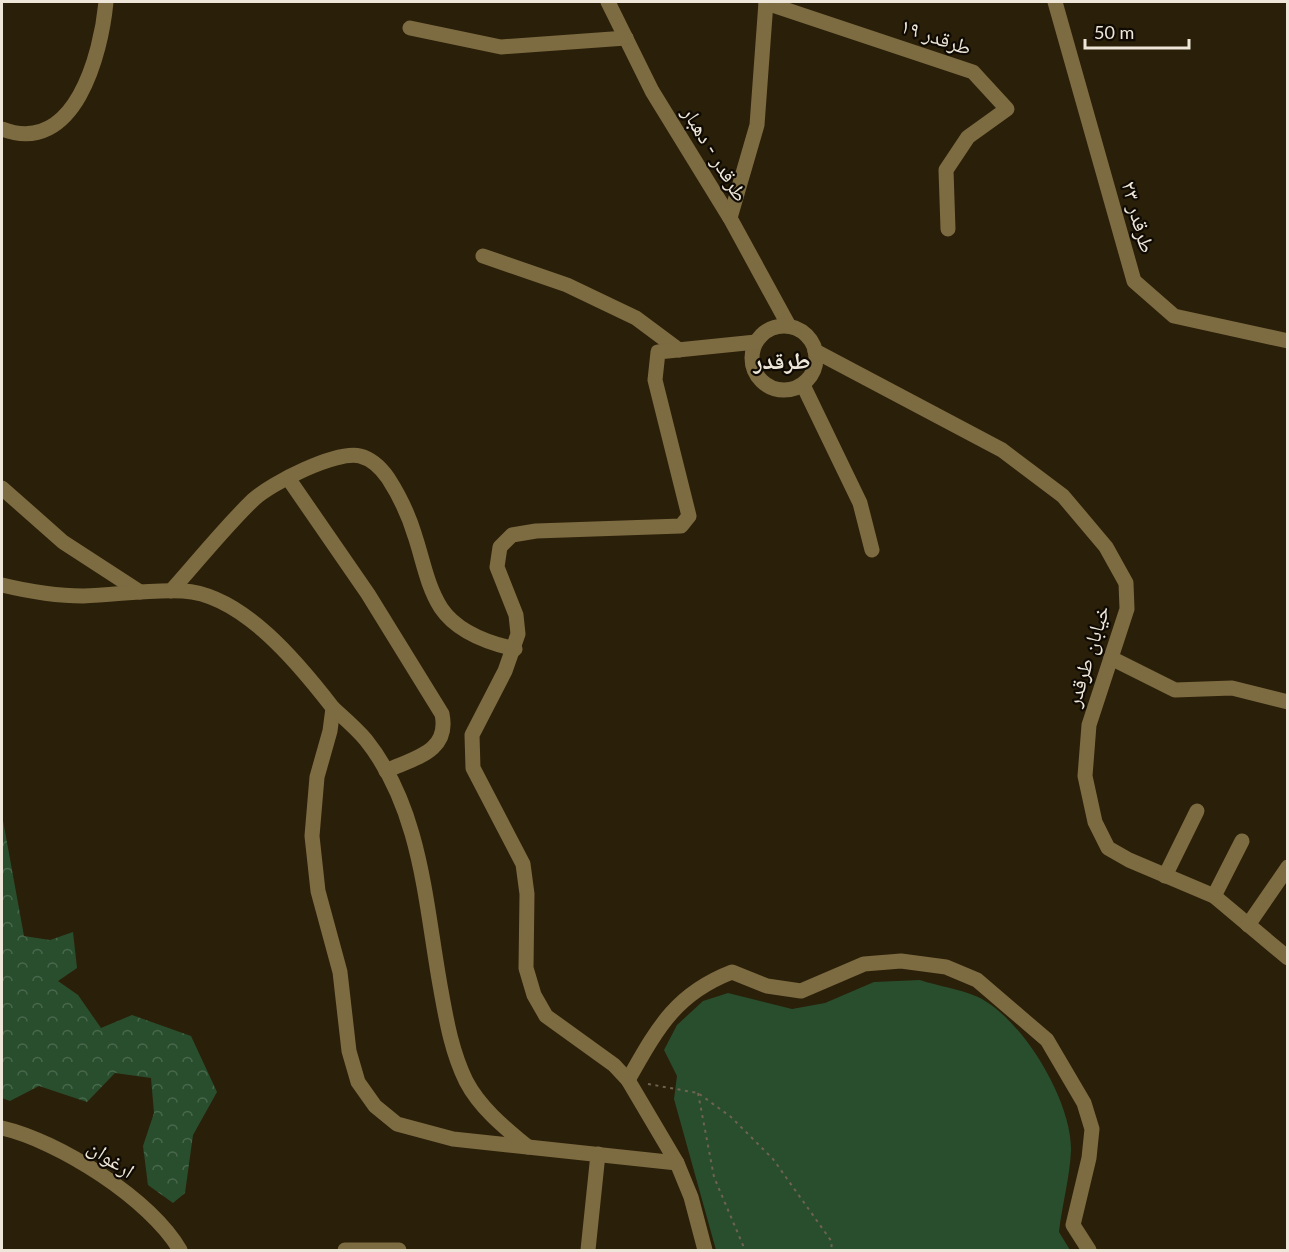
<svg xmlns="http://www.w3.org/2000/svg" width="1289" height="1252" font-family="Lato,'Noto Naskh Arabic',sans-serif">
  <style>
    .forest { fill: url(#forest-crowns) }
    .park { fill: #294e2e }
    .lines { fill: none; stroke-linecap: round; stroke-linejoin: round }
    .path { stroke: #6d634f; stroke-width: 2; stroke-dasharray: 3 4.5; stroke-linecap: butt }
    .minor { stroke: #7d6b42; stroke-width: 15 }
    .labels { text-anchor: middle; stroke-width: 4.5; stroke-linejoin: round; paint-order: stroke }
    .street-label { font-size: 21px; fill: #eee7d9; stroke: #0f0a03 }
    .quarter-label { font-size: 24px; font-weight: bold; fill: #eee7d9; stroke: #0f0a03 }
  </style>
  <defs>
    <pattern id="forest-crowns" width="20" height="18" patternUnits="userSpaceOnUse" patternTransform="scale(1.5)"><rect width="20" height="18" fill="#294e2e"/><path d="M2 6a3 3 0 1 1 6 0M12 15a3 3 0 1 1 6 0" fill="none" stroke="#48684c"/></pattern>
  </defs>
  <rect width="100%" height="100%" fill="#2a1f08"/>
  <path class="forest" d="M 2,815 L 24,936 L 50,940 L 73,932 L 77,968 L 58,981 L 78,995 L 101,1028 L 132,1015 L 191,1036 L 217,1092 L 193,1135 L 185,1193 L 173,1203 L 148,1185 L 143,1146 L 154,1113 L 151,1078 L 115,1073 L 87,1102 L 39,1086 L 10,1101 L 2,1098 Z"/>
  <path class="park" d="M 920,980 C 938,986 960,989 978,997 C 1022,1018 1072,1101 1071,1150 C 1070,1177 1062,1205 1059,1232 L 1070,1250 L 716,1250 L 674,1099 L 677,1076 L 664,1050 L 677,1025 L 703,1001 L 728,993 L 792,1009 L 825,1003 L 874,982 Z"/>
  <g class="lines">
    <g class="path">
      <path d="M 648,1084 L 698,1093 L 731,1117 L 773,1159 L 832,1242 L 831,1250"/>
      <path d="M 698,1093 L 714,1177 L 745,1250"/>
    </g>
    <g class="minor">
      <path d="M 608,2 L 652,91 L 730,218 L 789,326"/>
      <path d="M 1055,2 L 1134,281 L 1174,316 L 1288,341"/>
      <path d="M 766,3 L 973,72 L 1007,109 L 968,137 L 946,170 L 948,229"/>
      <path d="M 410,28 L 501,47 L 626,38"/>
      <path d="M 2,129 C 75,157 101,54 106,2"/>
      <path d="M 730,218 L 757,125 L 766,2"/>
      <path d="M 483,256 L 567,285 L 636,318 L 679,350"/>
      <circle cx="784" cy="358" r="32"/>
      <path d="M 815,351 L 1002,450 L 1063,496 L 1106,547 L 1126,583 L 1127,609 L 1089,725 L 1085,776 L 1095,822 L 1108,848 L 1129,860 L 1214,896 L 1288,958"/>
      <path d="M 803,385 L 860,503 L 872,550"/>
      <path d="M 288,478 L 368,594 L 442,714 C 450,752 414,758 386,771"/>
      <path d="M 2,488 L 63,542 L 140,592"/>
      <path d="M 2,585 C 27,591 56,596 83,596 C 116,595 150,589 183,591 C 242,594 299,664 333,708 L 330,731 L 317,777 L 312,836 L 318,891 L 340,972 L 349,1051 L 358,1082 L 375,1106 L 397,1124 L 453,1139 L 677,1163"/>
      <path d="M 171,591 C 198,561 224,528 253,500 C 271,483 337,450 360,456 C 372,459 381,468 388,478 C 399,495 409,516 415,536 C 423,560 427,586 441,608 C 457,632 488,643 515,649"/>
      <path d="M 1111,658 L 1175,690 L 1232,688 L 1288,702"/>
      <path d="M 333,708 C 344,718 356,728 366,740 C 421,809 425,901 440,985 C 446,1018 451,1050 466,1081 C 480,1108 505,1128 528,1147"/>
      <path d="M 1165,876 L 1197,811"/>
      <path d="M 1214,896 L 1242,841"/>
      <path d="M 1248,925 L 1288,867"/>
      <path d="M 628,1080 C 657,1029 675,994 732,972 L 767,986 L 801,991 L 864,964 L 901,961 L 946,967 L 977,980 L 1047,1040 L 1084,1103 L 1092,1129 L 1089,1158 L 1073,1225 L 1089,1250"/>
      <path d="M 2,1128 C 59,1141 150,1199 180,1250"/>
      <path d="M 345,1250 L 399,1250"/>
      <path d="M 588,1250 L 598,1154"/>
      <path d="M 705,1250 L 691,1197 L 677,1163 L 628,1080 L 614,1065 L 546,1016 L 534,995 L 526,968 L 527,894 L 523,864 L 473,768 L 472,735 L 505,671 L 518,634 L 516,615 L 497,567 L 500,547 L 512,535 L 536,531 L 681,526 L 689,516 L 655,380 L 658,352 L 756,342"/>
    </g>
  </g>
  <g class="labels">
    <g class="street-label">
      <text transform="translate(936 37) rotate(19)" y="7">طرقدر ۱۹</text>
      <text transform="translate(715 154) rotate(59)" y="7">طرقدر - دهبار</text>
      <text transform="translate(1138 217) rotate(74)" y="7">طرقدر ۲۳</text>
      <text transform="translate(1088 656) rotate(-73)" y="7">خیابان طرقدر</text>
      <text transform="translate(111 1159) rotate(34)" y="7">ارغوان</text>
    </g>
    <g class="quarter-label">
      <text x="782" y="369">طرقدر</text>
    </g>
  </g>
  <rect width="1289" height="1252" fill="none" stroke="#eee7d9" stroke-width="6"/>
  <path d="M1085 39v9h104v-9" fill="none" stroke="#eee7d9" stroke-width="3"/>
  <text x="1094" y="39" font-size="18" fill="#eee7d9" stroke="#0f0a03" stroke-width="4.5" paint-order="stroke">50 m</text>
</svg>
